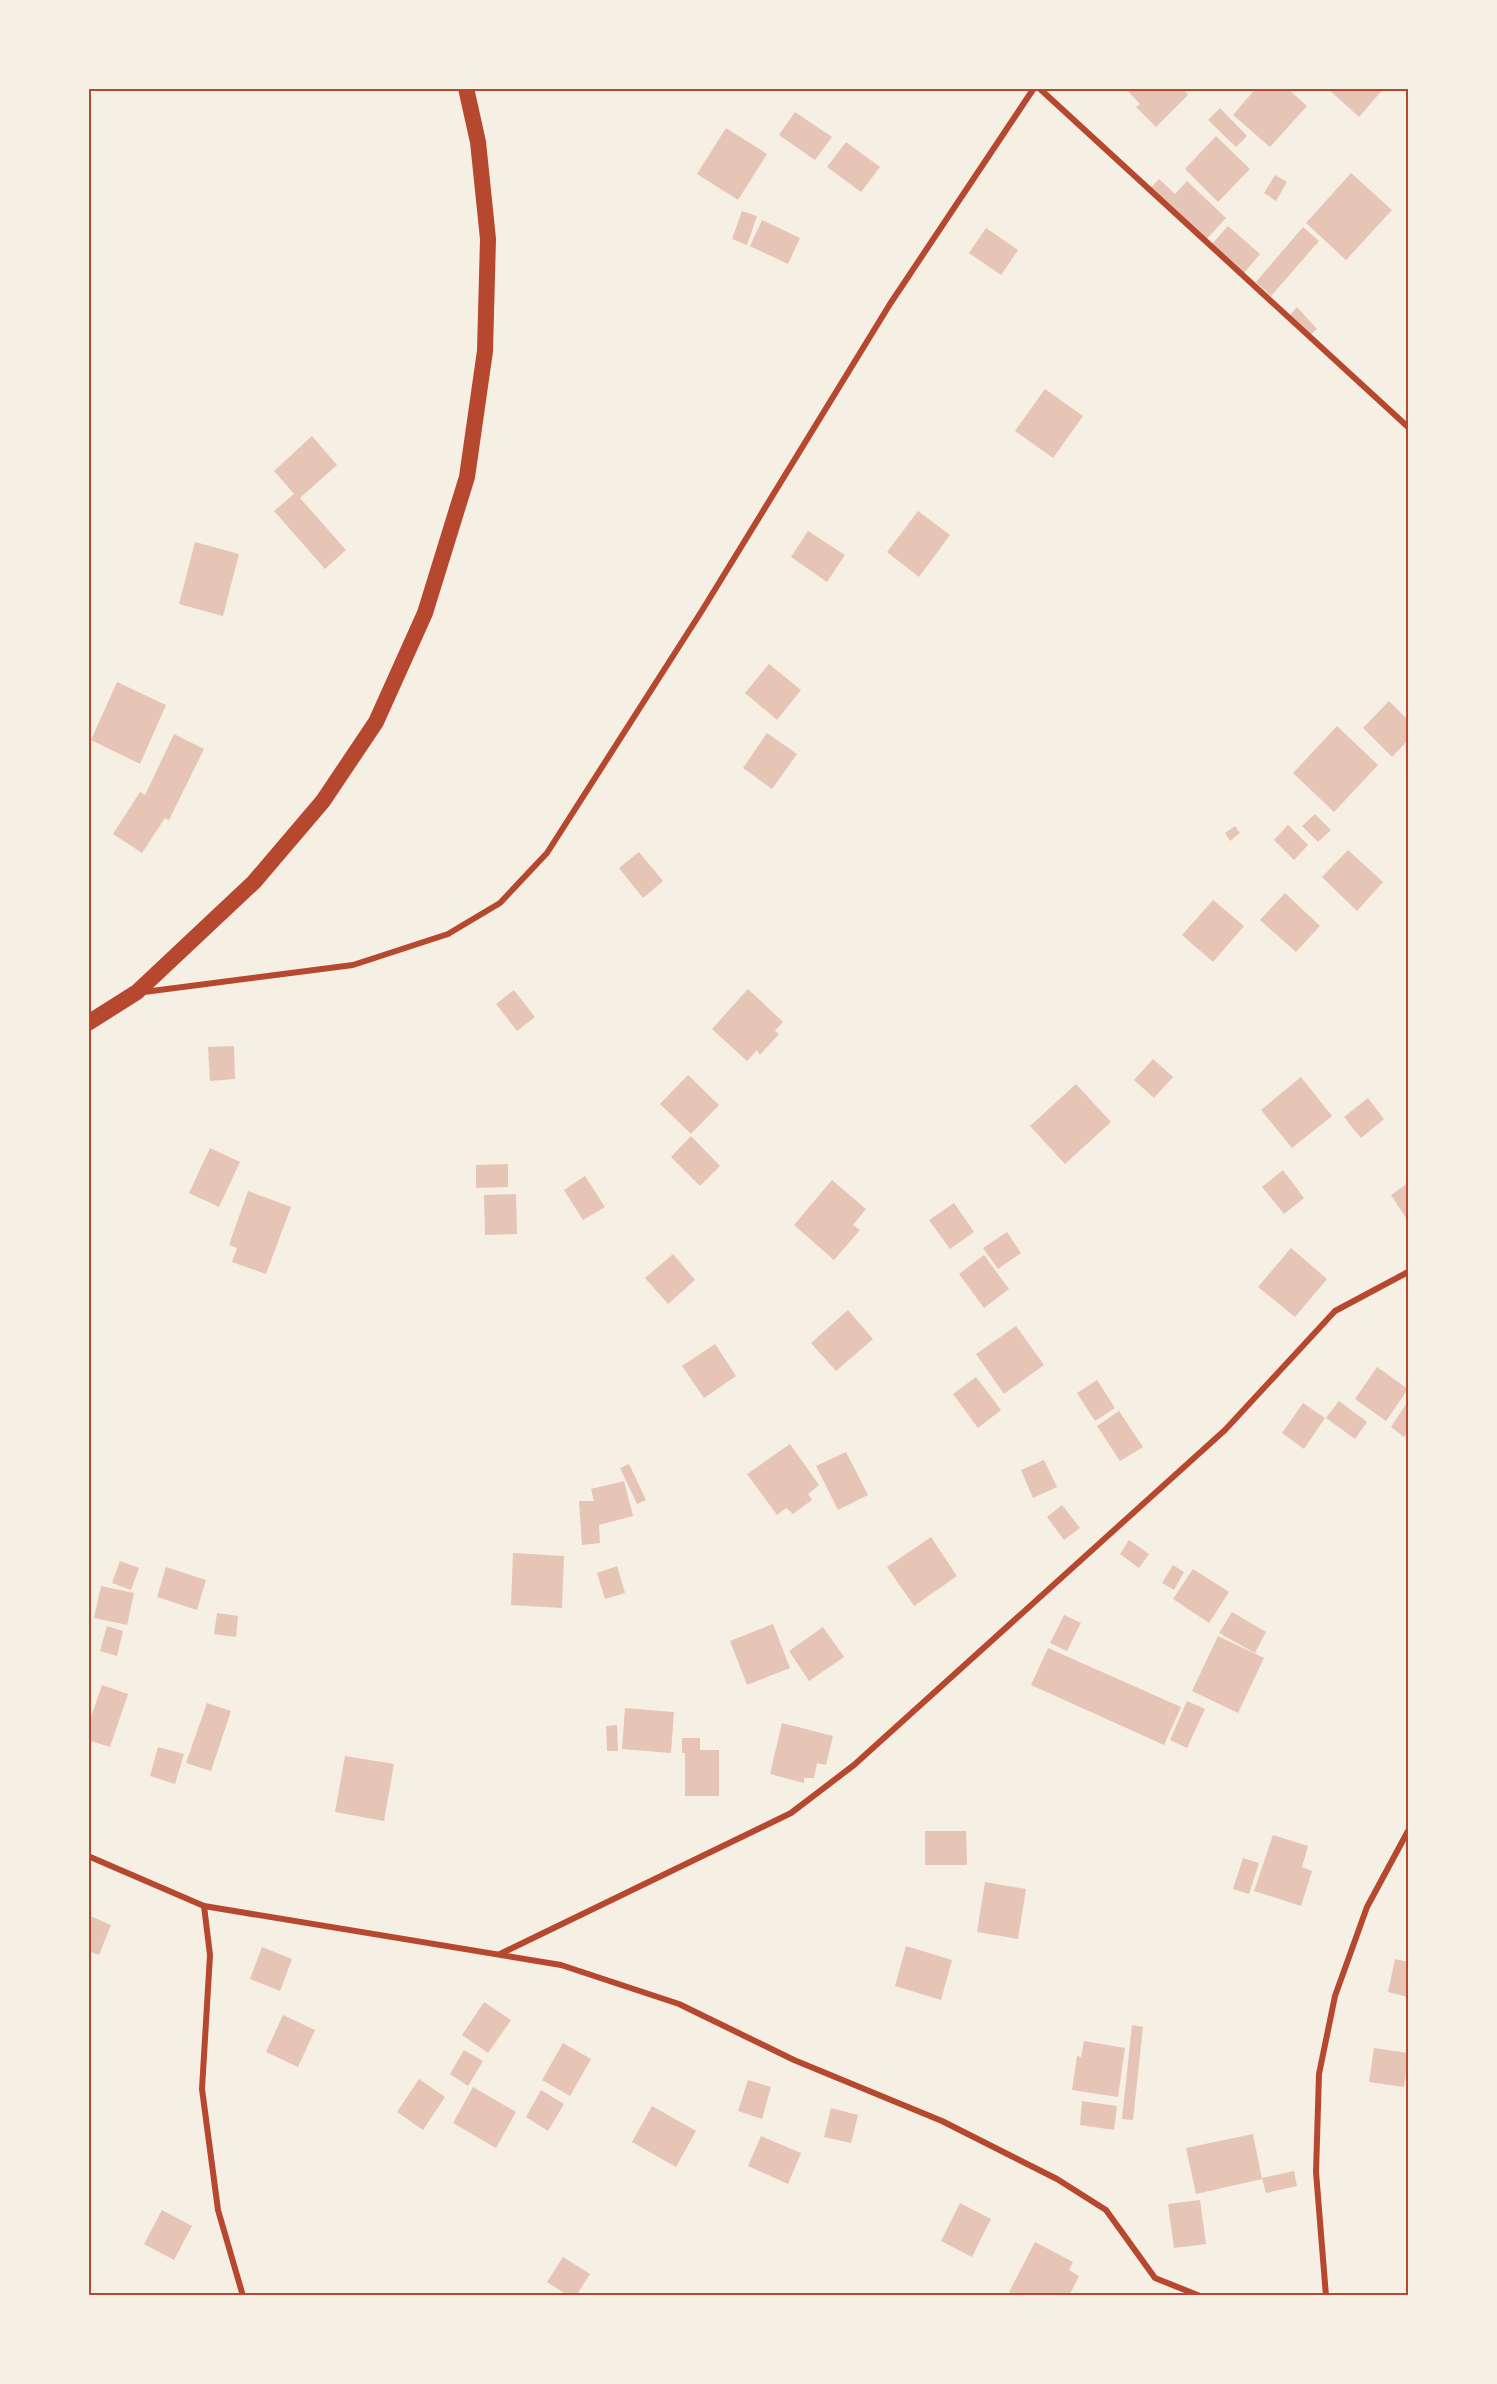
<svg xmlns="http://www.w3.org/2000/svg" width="1497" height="2384" font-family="'Varela Round',sans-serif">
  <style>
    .building { fill: #e6c5b7 }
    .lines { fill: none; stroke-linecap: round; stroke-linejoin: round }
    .minor { stroke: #b5482f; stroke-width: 6 }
    .trunk { stroke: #b5482f; stroke-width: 16 }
    .neatline { fill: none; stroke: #b5482f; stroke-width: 2 }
  </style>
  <rect width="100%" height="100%" fill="#f6efe4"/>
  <g class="building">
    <path d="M 1125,88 L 1182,88 L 1188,95 L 1156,127 L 1136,107 L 1140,104 Z"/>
    <path d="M 1256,88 L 1287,88 L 1307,106 L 1270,147 L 1233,115 Z"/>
    <path d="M 1327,88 L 1384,88 L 1359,117 Z"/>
    <path d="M 1220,108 L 1247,136 L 1236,147 L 1208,120 Z"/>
    <path d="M 795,112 L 832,137 L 815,160 L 779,135 Z"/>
    <path d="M 726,128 L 767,154 L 738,200 L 697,174 Z"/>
    <path d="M 1216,136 L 1250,169 L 1218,202 L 1185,169 Z"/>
    <path d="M 846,142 L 880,167 L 861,192 L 827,167 Z"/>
    <path d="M 1351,173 L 1392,210 L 1346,260 L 1306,223 Z"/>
    <path d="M 1275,175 L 1287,182 L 1276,201 L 1264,193 Z"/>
    <path d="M 1159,179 L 1175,194 L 1187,181 L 1226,218 L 1203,243 L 1148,191 Z"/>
    <path d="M 742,211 L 757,216 L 747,245 L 732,239 Z"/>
    <path d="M 762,220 L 800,238 L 788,264 L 750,246 Z"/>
    <path d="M 1228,226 L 1260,254 L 1244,273 L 1211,245 Z"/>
    <path d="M 1303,227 L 1319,241 L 1271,296 L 1256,282 Z"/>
    <path d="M 986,228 L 1018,250 L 1001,275 L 969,253 Z"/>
    <path d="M 1297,307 L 1317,329 L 1309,336 L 1290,315 Z"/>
    <path d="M 1045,389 L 1083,416 L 1053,458 L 1015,431 Z"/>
    <path d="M 312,436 L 337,465 L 300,498 L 346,550 L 325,569 L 274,511 L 294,494 L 274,471 Z"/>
    <path d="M 918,511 L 950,535 L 919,577 L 887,552 Z"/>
    <path d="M 808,531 L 845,555 L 827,582 L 791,557 Z"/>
    <path d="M 195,542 L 239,554 L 223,616 L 179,604 Z"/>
    <path d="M 769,664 L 801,690 L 777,720 L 745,693 Z"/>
    <path d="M 117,682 L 166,705 L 140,764 L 91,740 Z"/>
    <path d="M 1389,701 L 1408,720 L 1408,740 L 1392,757 L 1363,728 Z"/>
    <path d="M 1337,726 L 1378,765 L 1334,812 L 1293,773 Z"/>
    <path d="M 767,733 L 797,754 L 772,789 L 743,768 Z"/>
    <path d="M 174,734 L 204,749 L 169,820 L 165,818 L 142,853 L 113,834 L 140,792 L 145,795 Z"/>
    <path d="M 1315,814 L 1331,830 L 1318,842 L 1302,826 Z"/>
    <path d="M 1288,825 L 1308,845 L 1294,860 L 1274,840 Z"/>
    <path d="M 1235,826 L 1240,833 L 1230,841 L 1225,833 Z"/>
    <path d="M 1348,850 L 1383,882 L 1357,911 L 1322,877 Z"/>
    <path d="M 639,852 L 663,881 L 643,898 L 619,868 Z"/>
    <path d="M 1285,893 L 1320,926 L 1296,952 L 1260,920 Z"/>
    <path d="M 1213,900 L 1244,926 L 1213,962 L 1182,935 Z"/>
    <path d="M 748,989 L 783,1022 L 775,1031 L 779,1034 L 760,1055 L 757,1050 L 747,1061 L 712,1029 Z"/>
    <path d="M 514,990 L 535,1017 L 517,1031 L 496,1004 Z"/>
    <path d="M 234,1046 L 235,1079 L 210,1081 L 208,1047 Z"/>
    <path d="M 1153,1059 L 1173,1077 L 1154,1098 L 1134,1080 Z"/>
    <path d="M 688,1075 L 719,1105 L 691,1134 L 660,1104 Z"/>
    <path d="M 1301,1077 L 1332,1116 L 1292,1148 L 1261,1110 Z"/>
    <path d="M 1076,1084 L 1111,1122 L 1065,1164 L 1030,1126 Z"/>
    <path d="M 1368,1098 L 1384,1119 L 1361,1138 L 1344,1117 Z"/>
    <path d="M 691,1136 L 720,1166 L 700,1186 L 671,1157 Z"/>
    <path d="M 210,1148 L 240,1162 L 219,1207 L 189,1193 Z"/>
    <path d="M 508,1164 L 508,1187 L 476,1188 L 476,1165 Z"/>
    <path d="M 1283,1170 L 1304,1198 L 1284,1214 L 1262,1187 Z"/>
    <path d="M 585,1176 L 605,1207 L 583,1220 L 564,1190 Z"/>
    <path d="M 832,1180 L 866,1209 L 853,1225 L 860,1230 L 834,1260 L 794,1225 Z"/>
    <path d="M 1408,1183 L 1408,1221 L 1391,1195 Z"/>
    <path d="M 248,1191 L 291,1207 L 266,1274 L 232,1262 L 237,1248 L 229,1245 Z"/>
    <path d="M 516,1194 L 517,1234 L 485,1235 L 484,1195 Z"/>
    <path d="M 954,1203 L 974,1232 L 950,1249 L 929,1220 Z"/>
    <path d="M 1007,1232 L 1021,1253 L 998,1269 L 983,1248 Z"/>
    <path d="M 1291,1248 L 1327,1279 L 1295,1317 L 1258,1287 Z"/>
    <path d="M 673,1254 L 695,1280 L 668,1304 L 645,1278 Z"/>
    <path d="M 984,1255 L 1009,1289 L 984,1308 L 959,1274 Z"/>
    <path d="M 848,1310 L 873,1339 L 836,1371 L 811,1343 Z"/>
    <path d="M 1016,1326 L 1044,1365 L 1004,1394 L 976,1354 Z"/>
    <path d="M 715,1344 L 736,1376 L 704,1398 L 682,1366 Z"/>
    <path d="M 1377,1367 L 1408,1389 L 1386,1421 L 1355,1399 Z"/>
    <path d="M 976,1377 L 1001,1410 L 978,1428 L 953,1394 Z"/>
    <path d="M 1097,1380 L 1115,1408 L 1095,1421 L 1077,1393 Z"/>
    <path d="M 1339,1401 L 1367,1422 L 1355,1439 L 1326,1418 Z"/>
    <path d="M 1408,1401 L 1408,1430 L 1404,1437 L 1391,1427 Z"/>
    <path d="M 1303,1403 L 1325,1418 L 1304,1449 L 1282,1433 Z"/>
    <path d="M 1119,1411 L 1143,1447 L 1120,1461 L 1097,1426 Z"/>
    <path d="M 790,1444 L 819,1485 L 808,1494 L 812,1500 L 793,1514 L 786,1508 L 777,1515 L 747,1474 Z"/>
    <path d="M 846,1452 L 868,1495 L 838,1510 L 816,1466 Z"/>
    <path d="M 1044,1460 L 1057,1487 L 1033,1498 L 1021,1470 Z"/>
    <path d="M 629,1464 L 646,1500 L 637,1504 L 620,1468 Z"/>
    <path d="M 624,1481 L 633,1516 L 599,1525 L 600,1543 L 582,1545 L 579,1501 L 594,1501 L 591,1489 Z"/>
    <path d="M 1062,1505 L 1080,1528 L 1064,1540 L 1047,1517 Z"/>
    <path d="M 931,1537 L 957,1576 L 914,1606 L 887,1567 Z"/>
    <path d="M 1129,1540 L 1149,1554 L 1139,1568 L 1120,1554 Z"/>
    <path d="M 513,1553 L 564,1556 L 562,1608 L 511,1605 Z"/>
    <path d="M 120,1561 L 139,1568 L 131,1590 L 112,1583 Z"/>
    <path d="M 1173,1565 L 1184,1572 L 1174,1590 L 1162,1583 Z"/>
    <path d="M 617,1566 L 625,1593 L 605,1599 L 597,1573 Z"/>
    <path d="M 166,1567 L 206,1580 L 197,1610 L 157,1597 Z"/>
    <path d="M 1193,1569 L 1229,1592 L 1209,1623 L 1173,1599 Z"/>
    <path d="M 101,1586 L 134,1593 L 127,1625 L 94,1618 Z"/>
    <path d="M 1232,1612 L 1266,1632 L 1255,1653 L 1219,1633 Z"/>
    <path d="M 217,1613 L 238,1616 L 236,1637 L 214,1634 Z"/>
    <path d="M 1064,1615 L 1081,1623 L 1067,1651 L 1050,1643 Z"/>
    <path d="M 773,1624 L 790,1668 L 747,1685 L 730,1641 Z"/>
    <path d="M 107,1626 L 123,1631 L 117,1656 L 100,1651 Z"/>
    <path d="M 823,1627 L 844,1657 L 809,1681 L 789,1651 Z"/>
    <path d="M 1218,1636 L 1264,1658 L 1238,1713 L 1192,1691 Z"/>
    <path d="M 1048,1648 L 1181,1707 L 1164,1745 L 1031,1685 Z"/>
    <path d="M 102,1685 L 128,1694 L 110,1747 L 88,1740 L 88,1726 Z"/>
    <path d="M 1187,1701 L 1205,1709 L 1187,1748 L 1170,1740 Z"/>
    <path d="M 207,1703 L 231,1711 L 211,1771 L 186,1763 Z"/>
    <path d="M 625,1708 L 674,1712 L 671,1753 L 622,1749 Z"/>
    <path d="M 782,1723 L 833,1736 L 826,1765 L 817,1763 L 814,1778 L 804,1778 L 804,1783 L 770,1774 Z"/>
    <path d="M 617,1725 L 618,1751 L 607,1751 L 606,1726 Z"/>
    <path d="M 682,1738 L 700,1738 L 700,1750 L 719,1750 L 719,1796 L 685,1796 L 685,1753 L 682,1753 Z"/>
    <path d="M 158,1747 L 184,1754 L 175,1784 L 150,1776 Z"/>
    <path d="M 345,1756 L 394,1764 L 384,1821 L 335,1812 Z"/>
    <path d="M 925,1831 L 966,1831 L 967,1865 L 925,1865 Z"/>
    <path d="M 1273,1835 L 1308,1846 L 1302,1867 L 1312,1871 L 1301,1906 L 1254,1891 Z"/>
    <path d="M 1243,1858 L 1259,1863 L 1249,1894 L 1233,1889 Z"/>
    <path d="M 985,1882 L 1026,1889 L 1018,1939 L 977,1932 Z"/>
    <path d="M 88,1915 L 111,1925 L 99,1955 L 88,1951 Z"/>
    <path d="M 906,1946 L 952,1960 L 941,2000 L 895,1986 Z"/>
    <path d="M 262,1947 L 292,1959 L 280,1991 L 250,1979 Z"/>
    <path d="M 1395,1959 L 1408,1962 L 1408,1997 L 1388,1992 Z"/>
    <path d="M 484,2002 L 511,2020 L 488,2053 L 462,2035 Z"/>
    <path d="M 283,2015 L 315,2030 L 298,2067 L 266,2052 Z"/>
    <path d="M 1132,2025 L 1143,2027 L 1133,2120 L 1122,2119 Z"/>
    <path d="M 1084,2041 L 1125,2048 L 1118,2097 L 1072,2090 L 1077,2056 L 1081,2057 Z"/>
    <path d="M 563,2043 L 591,2059 L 570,2096 L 542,2080 Z"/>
    <path d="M 1374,2048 L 1408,2053 L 1404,2087 L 1369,2082 Z"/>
    <path d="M 464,2050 L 483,2061 L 468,2086 L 450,2074 Z"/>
    <path d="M 419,2079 L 445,2097 L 423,2130 L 397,2112 Z"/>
    <path d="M 748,2080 L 771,2087 L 762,2119 L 738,2111 Z"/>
    <path d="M 473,2087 L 516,2112 L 496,2148 L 453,2123 Z"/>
    <path d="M 541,2090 L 564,2104 L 548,2131 L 526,2117 Z"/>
    <path d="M 1082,2101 L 1117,2106 L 1114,2130 L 1080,2125 Z"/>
    <path d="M 652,2106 L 696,2131 L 676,2167 L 632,2142 Z"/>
    <path d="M 831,2108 L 858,2115 L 851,2143 L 824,2137 Z"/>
    <path d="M 1253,2134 L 1262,2179 L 1196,2194 L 1186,2148 Z"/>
    <path d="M 761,2136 L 801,2153 L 788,2184 L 748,2166 Z"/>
    <path d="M 1294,2171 L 1297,2186 L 1266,2193 L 1262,2178 Z"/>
    <path d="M 1200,2200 L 1206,2244 L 1174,2248 L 1168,2204 Z"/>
    <path d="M 960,2203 L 991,2219 L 972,2257 L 941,2241 Z"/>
    <path d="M 162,2210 L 192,2226 L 174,2260 L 144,2244 Z"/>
    <path d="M 1035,2242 L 1073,2262 L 1069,2270 L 1079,2276 L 1069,2296 L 1016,2296 L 1009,2292 Z"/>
    <path d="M 563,2257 L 590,2274 L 576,2296 L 569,2296 L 547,2282 Z"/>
  </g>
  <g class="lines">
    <g class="minor">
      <path d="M 1039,88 L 1408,427"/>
      <path d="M 144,992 L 353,965 L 448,934 L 500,903 L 547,853 L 703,609 L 890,304 L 1034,88"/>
      <path d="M 88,1856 L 204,1906 L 561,1965 L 679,2004 L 794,2060 L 942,2121 L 1057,2179 L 1106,2210 L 1155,2278 L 1200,2296"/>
      <path d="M 204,1906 L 210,1955 L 202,2089 L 218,2210 L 243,2296"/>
      <path d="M 500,1954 L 791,1813 L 854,1765 L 1225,1430 L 1335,1311 L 1408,1272"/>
      <path d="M 1326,2296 L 1316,2172 L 1319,2074 L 1335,1996 L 1367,1907 L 1408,1831"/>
    </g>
    <path class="trunk" d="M 88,1023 L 137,992 L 254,882 L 323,801 L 376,722 L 425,613 L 467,477 L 485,351 L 488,239 L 478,142 L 466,88"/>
  </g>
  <rect width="1497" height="2384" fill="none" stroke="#f6efe4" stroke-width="180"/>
  <rect x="90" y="90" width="1317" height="2204" class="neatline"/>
</svg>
